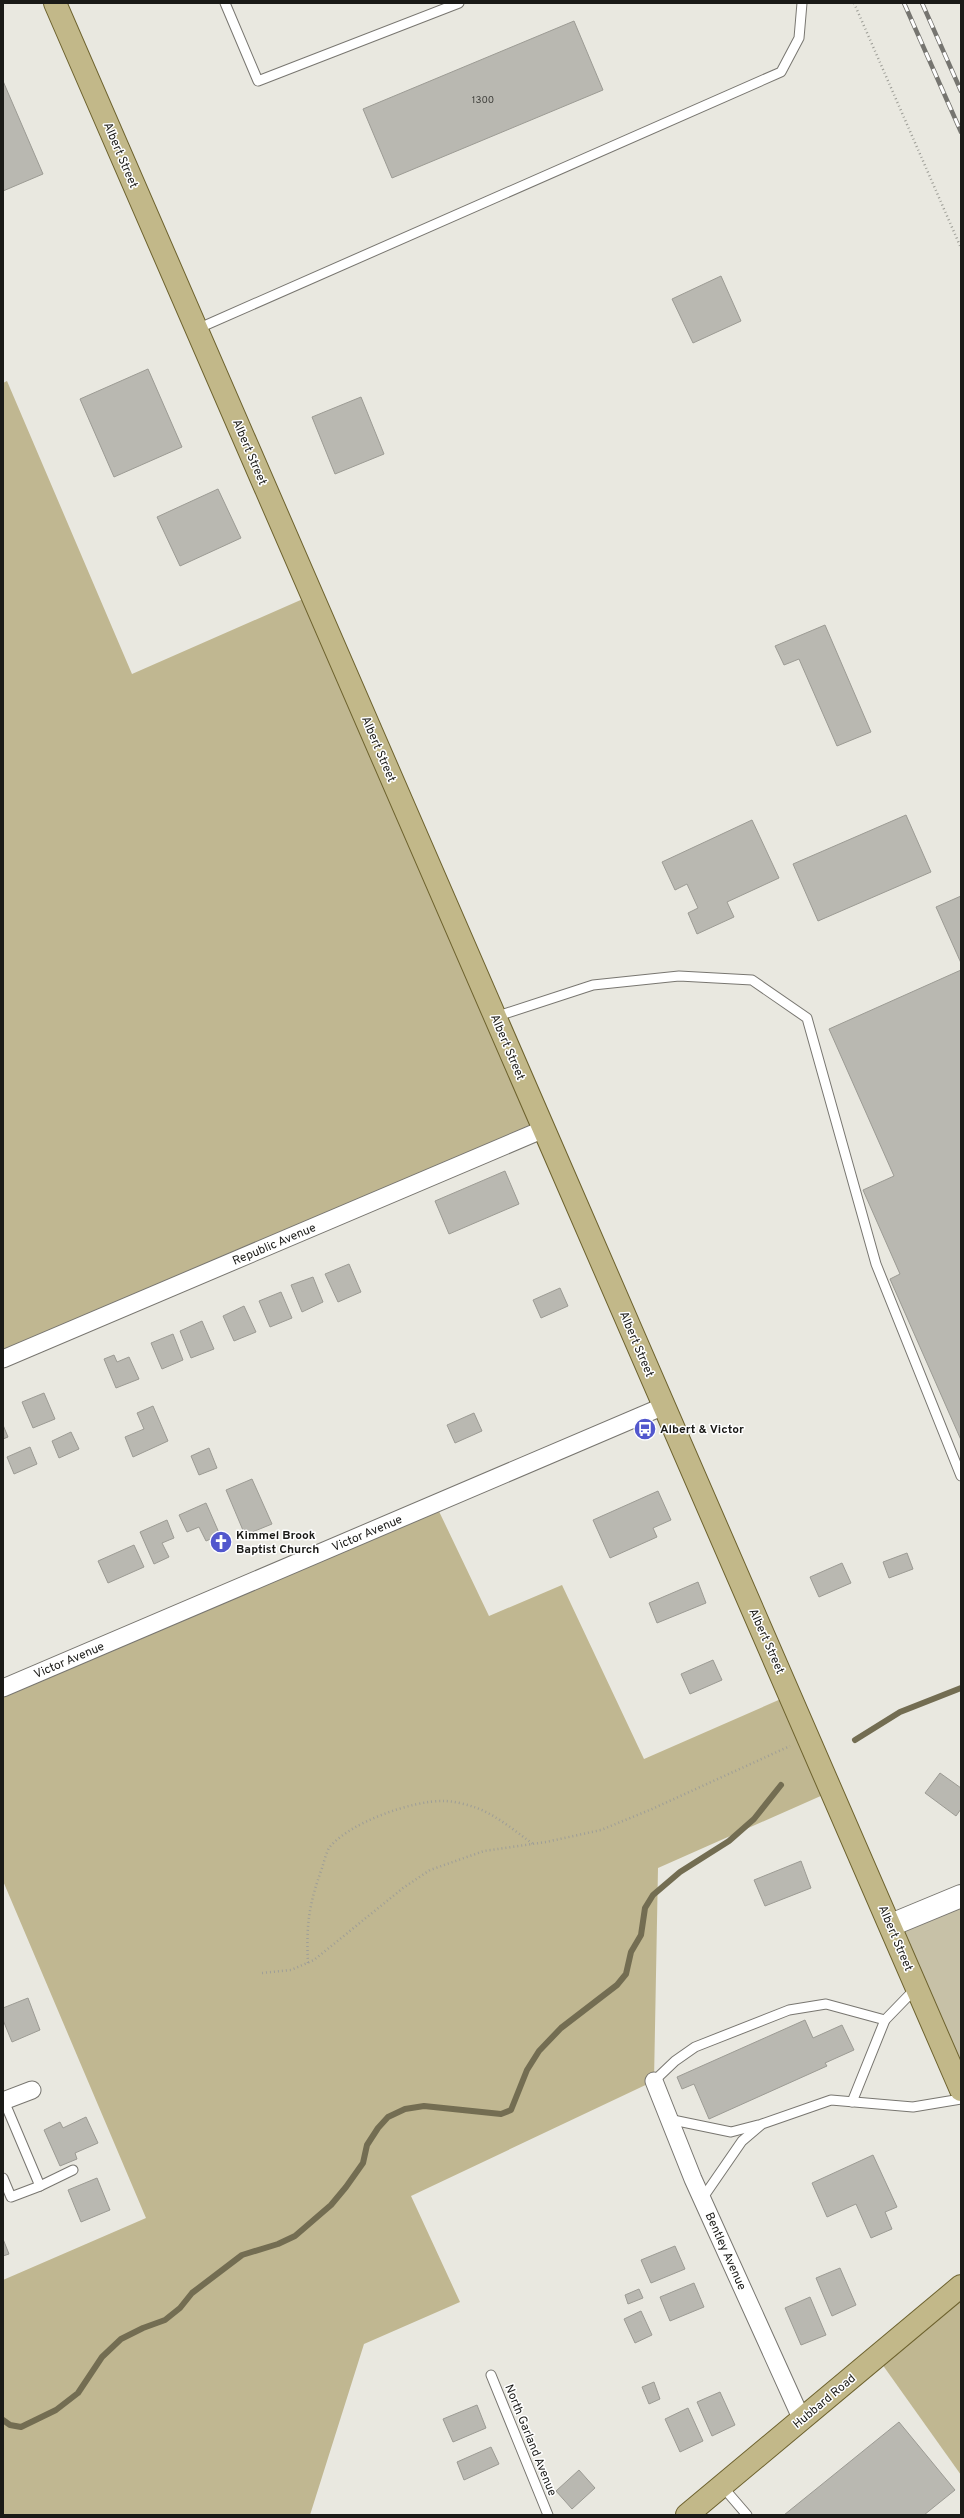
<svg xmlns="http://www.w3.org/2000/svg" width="964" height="2518" font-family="Overpass,sans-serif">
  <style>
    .green { fill: #c7c1a7 }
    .forest { fill: #c0b791 }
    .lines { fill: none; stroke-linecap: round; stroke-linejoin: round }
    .stream { stroke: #736d52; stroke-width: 6 }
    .building { fill: #b9b8b1; stroke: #9c9b94 }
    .lane-casing { stroke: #787670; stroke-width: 11 }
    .street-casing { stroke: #787670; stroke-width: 19 }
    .secondary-casing { stroke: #787670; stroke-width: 24 }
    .primary-casing { stroke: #6d622e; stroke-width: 24 }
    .path { stroke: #9e9e97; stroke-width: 2.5; stroke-dasharray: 1 3; stroke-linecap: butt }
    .lane { stroke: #fff; stroke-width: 9 }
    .street { stroke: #fff; stroke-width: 17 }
    .secondary { stroke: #fff; stroke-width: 22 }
    .primary { stroke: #c2b889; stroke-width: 22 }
    .rail-casing { stroke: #767570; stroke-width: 4.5 }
    .rail { stroke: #fff; stroke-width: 3; stroke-dasharray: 9; stroke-linecap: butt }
    .labels { text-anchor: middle; stroke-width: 3; stroke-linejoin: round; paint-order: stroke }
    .number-label { font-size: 10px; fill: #42423e }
    .street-label { font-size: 12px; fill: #1a1a17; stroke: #fff }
    .poi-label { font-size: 12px; font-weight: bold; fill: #1a1a17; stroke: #fff; text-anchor: start }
  </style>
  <rect width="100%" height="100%" fill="#e9e8e0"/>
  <path class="green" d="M 961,1896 L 961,2090 L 891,1925 Z"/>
  <g class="forest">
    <path d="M 7,381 L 132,674 L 312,595 L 544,1129 L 3,1359 L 3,383 Z"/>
    <path d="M 435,1503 L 489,1616 L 562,1585 L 644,1759 L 790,1695 L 832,1791 L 658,1868 L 654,2081 L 411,2196 L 460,2302 L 364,2344 L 310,2515 L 3,2515 L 3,2280 L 146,2218 L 3,1881 L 3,1688 Z"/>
    <path d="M 961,2286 L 961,2475 L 877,2357 Z"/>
  </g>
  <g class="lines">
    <g class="stream">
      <path d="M 855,1740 L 900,1712 L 961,1688"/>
      <path d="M 3,2420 L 10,2425 L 21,2427 L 56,2410 L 78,2393 L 102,2357 L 121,2339 L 143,2328 L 165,2320 L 180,2308 L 192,2293 L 242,2255 L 278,2244 L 295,2236 L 331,2205 L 346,2187 L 363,2163 L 367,2145 L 378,2128 L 388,2117 L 405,2109 L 424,2106 L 501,2114 L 511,2110 L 527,2070 L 539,2051 L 561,2028 L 617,1985 L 626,1974 L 631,1952 L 641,1935 L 645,1908 L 653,1895 L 680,1872 L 729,1841 L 754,1819 L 781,1785"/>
    </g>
  </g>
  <g class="building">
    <path d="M 574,21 L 603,90 L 392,178 L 363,109 Z"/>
    <path d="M 3,81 L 43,174 L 3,191 Z"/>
    <path d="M 721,276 L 741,321 L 693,343 L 672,299 Z"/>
    <path d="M 148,369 L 182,447 L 114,477 L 80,399 Z"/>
    <path d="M 361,397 L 384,454 L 335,474 L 312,417 Z"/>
    <path d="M 218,489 L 241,538 L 180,566 L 157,517 Z"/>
    <path d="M 825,625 L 871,732 L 837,746 L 799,659 L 784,665 L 775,646 Z"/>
    <path d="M 906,815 L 931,872 L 818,921 L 793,864 Z"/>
    <path d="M 752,820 L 779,878 L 727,902 L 734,917 L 697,934 L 688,913 L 698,908 L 687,884 L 675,890 L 662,862 Z"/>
    <path d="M 961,896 L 961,963 L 936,907 Z"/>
    <path d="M 961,970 L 961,1440 L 890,1279 L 900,1274 L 863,1190 L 894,1176 L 829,1029 Z"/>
    <path d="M 505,1171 L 519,1204 L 449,1234 L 435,1201 Z"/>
    <path d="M 349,1264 L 361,1292 L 338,1302 L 325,1274 Z"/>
    <path d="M 313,1277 L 323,1302 L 302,1312 L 291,1285 Z"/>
    <path d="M 560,1288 L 568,1306 L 541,1318 L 533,1300 Z"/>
    <path d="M 281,1292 L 292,1318 L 270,1327 L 259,1301 Z"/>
    <path d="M 244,1306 L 256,1332 L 234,1341 L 223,1316 Z"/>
    <path d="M 202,1321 L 214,1349 L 191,1358 L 180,1331 Z"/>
    <path d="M 173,1334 L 183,1360 L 162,1369 L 151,1343 Z"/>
    <path d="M 114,1355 L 117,1362 L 129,1357 L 139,1379 L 116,1388 L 104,1359 Z"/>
    <path d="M 44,1393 L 55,1419 L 33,1428 L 22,1402 Z"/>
    <path d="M 153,1406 L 168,1441 L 133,1457 L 125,1437 L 144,1429 L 137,1413 Z"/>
    <path d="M 474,1413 L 482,1431 L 455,1443 L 447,1425 Z"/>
    <path d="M 3,1425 L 8,1437 L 3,1439 Z"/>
    <path d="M 71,1432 L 79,1449 L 59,1458 L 52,1441 Z"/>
    <path d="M 30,1447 L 37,1464 L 14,1474 L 7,1457 Z"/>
    <path d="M 209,1448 L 217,1468 L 199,1475 L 191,1456 Z"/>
    <path d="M 252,1479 L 272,1524 L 245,1535 L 226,1490 Z"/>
    <path d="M 658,1491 L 671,1520 L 653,1528 L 657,1537 L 610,1558 L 593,1520 Z"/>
    <path d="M 206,1503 L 220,1535 L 206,1541 L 199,1527 L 187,1532 L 179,1515 Z"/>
    <path d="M 167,1520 L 174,1538 L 162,1543 L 169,1557 L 154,1564 L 140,1532 Z"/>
    <path d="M 134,1545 L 144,1567 L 108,1583 L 98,1561 Z"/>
    <path d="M 907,1553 L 913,1569 L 889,1578 L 883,1562 Z"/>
    <path d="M 842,1563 L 851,1583 L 819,1597 L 810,1577 Z"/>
    <path d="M 698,1582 L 706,1603 L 657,1623 L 649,1603 Z"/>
    <path d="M 713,1660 L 722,1680 L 690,1694 L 681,1674 Z"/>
    <path d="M 940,1773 L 961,1788 L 961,1809 L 956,1816 L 925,1793 Z"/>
    <path d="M 801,1861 L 811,1888 L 765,1906 L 754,1880 Z"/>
    <path d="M 28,1998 L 40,2030 L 12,2042 L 3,2020 L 3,2008 Z"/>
    <path d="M 805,2020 L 813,2038 L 842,2025 L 854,2050 L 825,2063 L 827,2066 L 709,2119 L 694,2084 L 682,2089 L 677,2077 Z"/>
    <path d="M 86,2117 L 98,2143 L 75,2153 L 77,2159 L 60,2166 L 44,2130 L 60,2122 L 63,2128 Z"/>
    <path d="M 873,2155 L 897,2207 L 885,2212 L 892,2229 L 871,2238 L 856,2204 L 827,2217 L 812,2183 Z"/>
    <path d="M 97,2178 L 110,2210 L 81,2222 L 68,2190 Z"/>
    <path d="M 3,2239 L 9,2254 L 3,2256 Z"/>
    <path d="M 675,2246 L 685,2269 L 651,2283 L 641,2260 Z"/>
    <path d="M 840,2268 L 856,2305 L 832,2316 L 816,2278 Z"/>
    <path d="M 694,2283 L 704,2307 L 670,2321 L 660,2297 Z"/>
    <path d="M 639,2289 L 643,2298 L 628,2304 L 625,2295 Z"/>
    <path d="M 810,2297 L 826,2335 L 801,2345 L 785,2308 Z"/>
    <path d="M 641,2311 L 652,2335 L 635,2343 L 624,2319 Z"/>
    <path d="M 654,2382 L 660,2399 L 649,2404 L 642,2387 Z"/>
    <path d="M 720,2392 L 735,2425 L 712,2436 L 697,2402 Z"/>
    <path d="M 477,2405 L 486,2428 L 453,2442 L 443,2419 Z"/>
    <path d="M 688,2408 L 703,2441 L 680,2452 L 665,2419 Z"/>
    <path d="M 899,2422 L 955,2490 L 924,2515 L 784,2515 Z"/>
    <path d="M 491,2447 L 499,2464 L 464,2480 L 457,2462 Z"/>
    <path d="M 579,2470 L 595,2488 L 572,2509 L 556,2491 Z"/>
  </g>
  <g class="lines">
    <g class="lane-casing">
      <g id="lane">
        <path d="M 225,3 L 258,81 L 459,3"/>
        <path d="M 197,329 L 781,72 L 799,38 L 802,3"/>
        <path d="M 495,1017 L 593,985 L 679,976 L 752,980 L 807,1018 L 876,1264 L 961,1476"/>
        <path d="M 654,2081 L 675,2061 L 695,2047 L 789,2010 L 826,2004 L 885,2020"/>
        <path d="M 852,2102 L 885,2020 L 916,1988"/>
        <path d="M 668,2119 L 731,2132 L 758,2125"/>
        <path d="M 3,2178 L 11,2197 L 40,2186 L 4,2101"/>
        <path d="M 40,2186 L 73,2170"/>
        <path d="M 702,2199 L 742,2141 L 762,2124 L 831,2100 L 913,2107 L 961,2099"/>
        <path d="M 491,2375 L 548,2515"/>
        <path d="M 722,2486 L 747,2515"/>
      </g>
    </g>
    <g class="street-casing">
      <g id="street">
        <path d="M 3,1359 L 544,1129"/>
        <path d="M 3,1688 L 664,1406"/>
        <path d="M 654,2081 L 693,2179 L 802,2420"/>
        <path d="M 3,2101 L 32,2090"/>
      </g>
    </g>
    <g class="secondary-casing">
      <path id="secondary" d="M 891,1925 L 961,1896"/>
    </g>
    <g class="primary-casing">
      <g id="primary">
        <path d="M 55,3 L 961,2090"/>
        <path d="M 687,2515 L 961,2286"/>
      </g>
    </g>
    <g class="path">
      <path d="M 854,3 L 961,248"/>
      <path d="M 308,1963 C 306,1925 309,1904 322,1868 C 324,1862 326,1853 329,1848 C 348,1823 413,1800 444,1801 C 453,1801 465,1804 474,1807 C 495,1814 515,1831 533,1844"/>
      <path d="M 262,1973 L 291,1970 L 314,1960 L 403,1888 L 430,1870 L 484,1851 L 546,1842 L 601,1830 L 652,1809 L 790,1746"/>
    </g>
    <use href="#lane" class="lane"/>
    <use href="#street" class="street"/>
    <use href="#secondary" class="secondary"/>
    <use href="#primary" class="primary"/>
    <g class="rail-casing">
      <g id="rail">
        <path d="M 904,3 L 961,132"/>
        <path d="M 922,3 L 961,91"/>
      </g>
    </g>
    <use href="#rail" class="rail"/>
  </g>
  <defs>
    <g id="bus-disc" transform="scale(1.15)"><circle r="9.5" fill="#5257cd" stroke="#fff"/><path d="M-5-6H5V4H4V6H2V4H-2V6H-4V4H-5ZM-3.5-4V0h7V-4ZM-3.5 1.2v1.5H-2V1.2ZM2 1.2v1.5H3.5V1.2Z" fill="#fff"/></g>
    <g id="church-disc" transform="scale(1.15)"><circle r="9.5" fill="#5257cd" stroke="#fff"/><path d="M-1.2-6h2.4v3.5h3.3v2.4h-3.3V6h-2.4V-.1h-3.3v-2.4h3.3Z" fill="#fff"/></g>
  </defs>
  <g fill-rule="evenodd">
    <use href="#bus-disc" x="645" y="1429"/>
    <use href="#church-disc" x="221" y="1542"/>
  </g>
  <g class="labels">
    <g class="number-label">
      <text x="483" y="103">1300</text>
    </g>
    <g class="street-label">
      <text transform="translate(121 155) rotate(67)" y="4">Albert Street</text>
      <text transform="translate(250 452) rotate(67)" y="4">Albert Street</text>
      <text transform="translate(379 749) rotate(67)" y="4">Albert Street</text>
      <text transform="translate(508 1047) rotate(67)" y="4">Albert Street</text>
      <text transform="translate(274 1244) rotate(-23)" y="4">Republic Avenue</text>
      <text transform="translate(637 1344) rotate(67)" y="4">Albert Street</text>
      <text transform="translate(367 1533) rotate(-23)" y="4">Victor Avenue</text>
      <text transform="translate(767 1641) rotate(66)" y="4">Albert Street</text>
      <text transform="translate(69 1660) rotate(-23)" y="4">Victor Avenue</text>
      <text transform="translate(896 1938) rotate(67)" y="4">Albert Street</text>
      <text transform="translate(726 2251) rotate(66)" y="4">Bentley Avenue</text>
      <text transform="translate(824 2401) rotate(-40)" y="4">Hubbard Road</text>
      <text transform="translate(531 2440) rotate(68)" y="4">North Garland Avenue</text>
    </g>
    <g class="poi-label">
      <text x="660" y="1433">Albert &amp; Victor</text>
      <text x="236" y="1539">Kimmel Brook<tspan x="236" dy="14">Baptist Church</tspan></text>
    </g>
  </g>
  <rect width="964" height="2518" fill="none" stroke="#1a1a17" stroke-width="8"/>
</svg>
